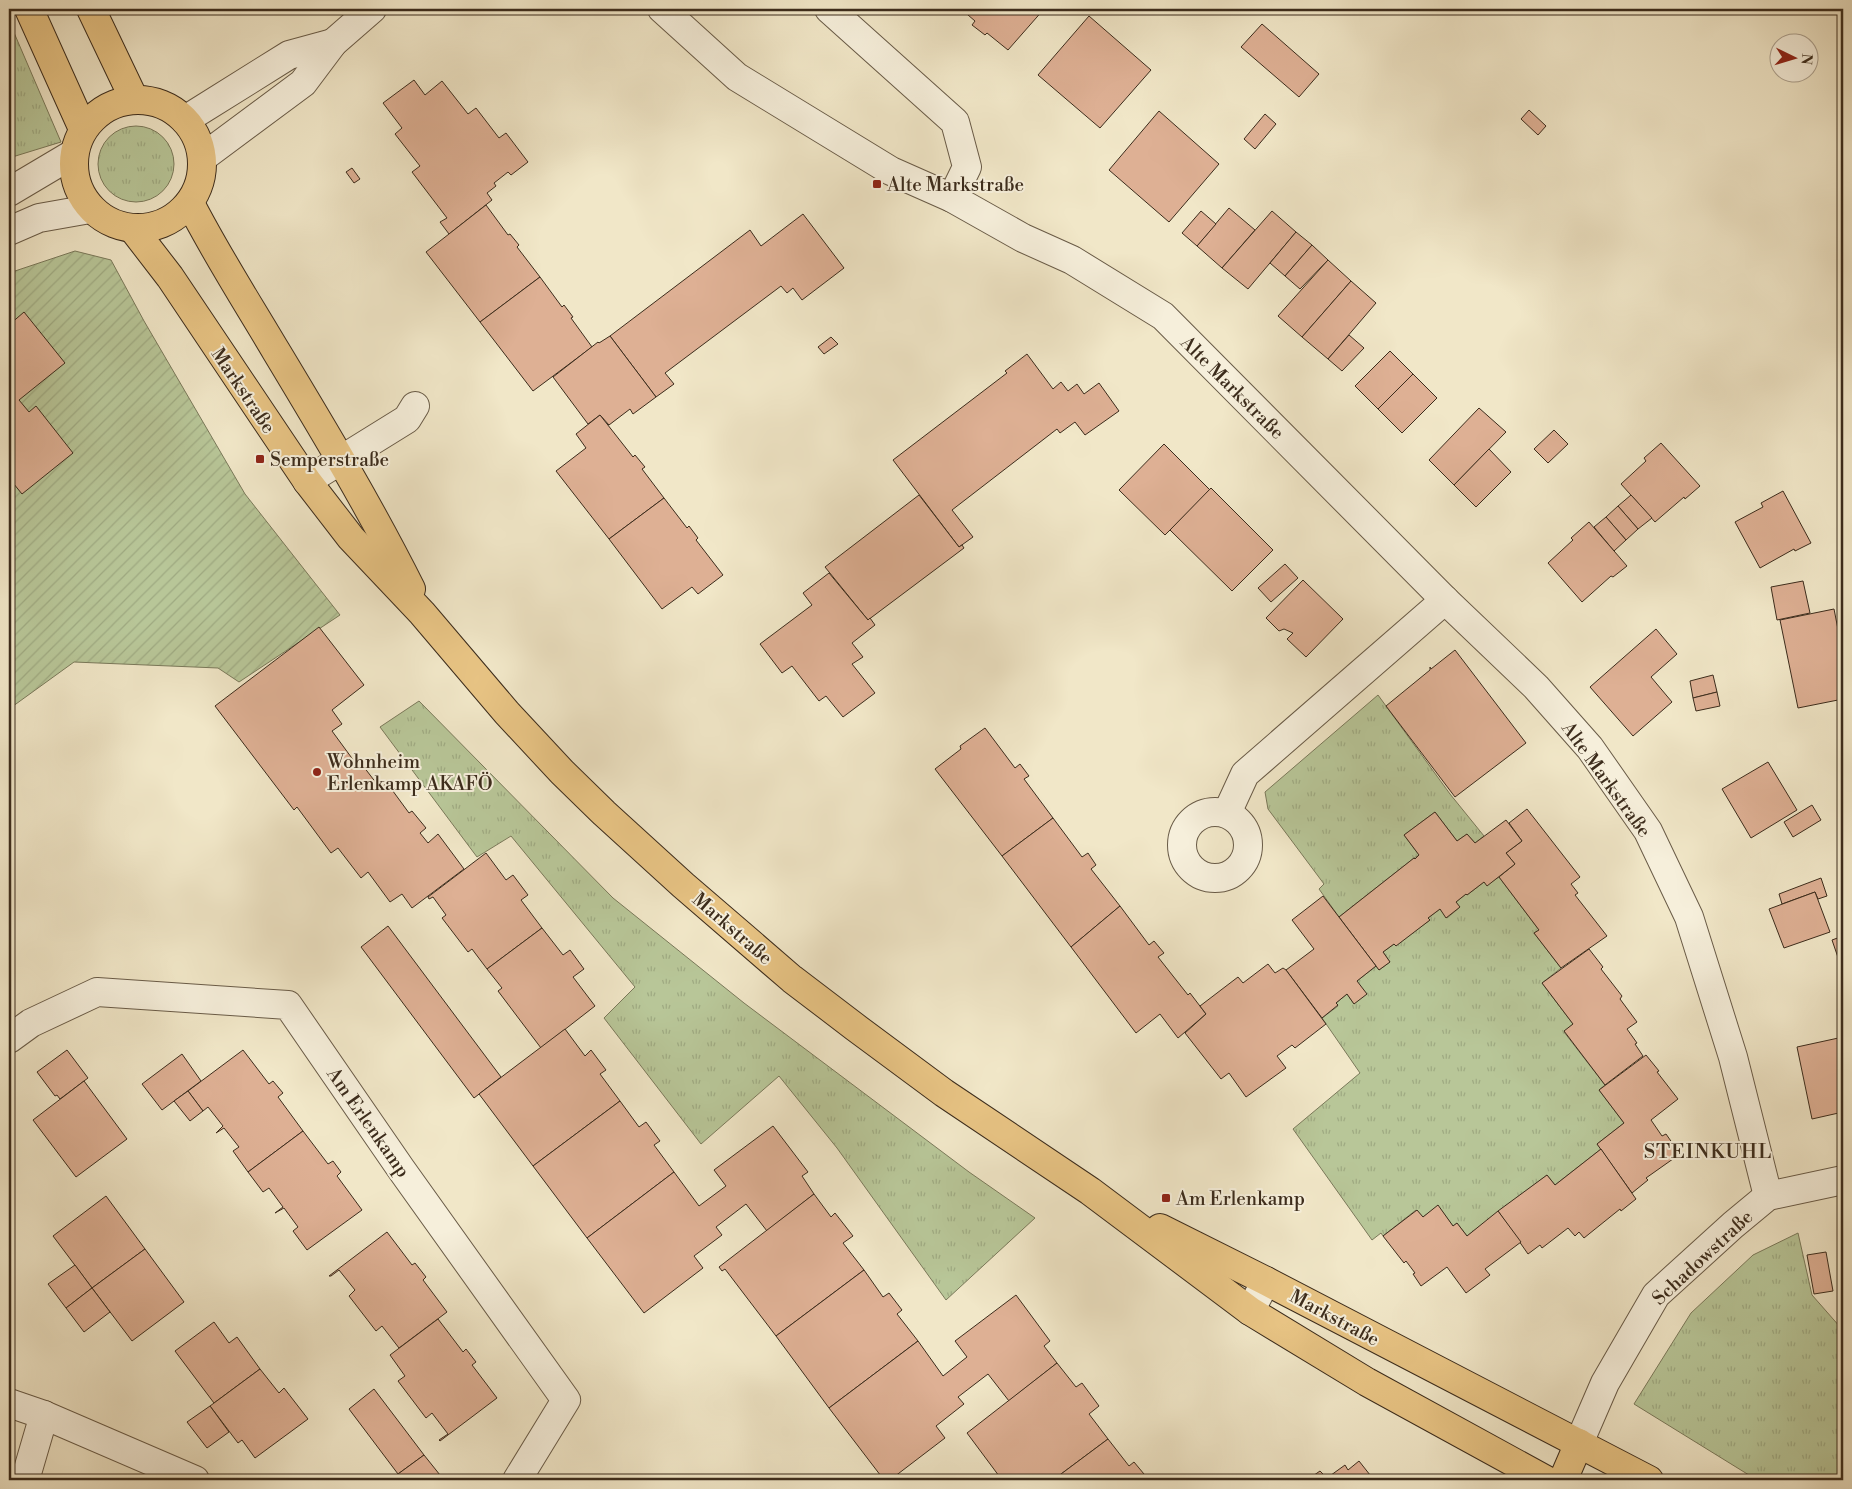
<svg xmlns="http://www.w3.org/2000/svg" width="1852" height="1489" font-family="'Libre Bodoni',serif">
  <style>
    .grass { fill: url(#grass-tufts); stroke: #7a795a }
    .garden { fill: url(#garden-furrows); stroke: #7a795a }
    .building { fill: #deb094; stroke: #3c2c1c }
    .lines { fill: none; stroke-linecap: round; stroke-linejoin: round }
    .minor-casing { stroke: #695b47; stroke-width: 30 }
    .major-casing { stroke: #3c2c1c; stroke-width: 30 }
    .minor { stroke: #f6efdb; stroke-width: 28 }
    .major { stroke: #e8c484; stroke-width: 28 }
    .poi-dot { fill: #8f2418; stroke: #f6efdb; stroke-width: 2 }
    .labels { text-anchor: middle; stroke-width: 4; stroke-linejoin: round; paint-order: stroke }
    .poi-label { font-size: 19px; fill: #3c2c1c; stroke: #f6efdb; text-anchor: start }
    .street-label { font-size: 19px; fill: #3c2c1c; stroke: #f6efdb }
    .neighbourhood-label { font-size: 20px; letter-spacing: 1px; fill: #3c2c1c; stroke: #f6efdb }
  </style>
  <defs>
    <pattern id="grass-tufts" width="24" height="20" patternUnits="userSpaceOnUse" patternTransform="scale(1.25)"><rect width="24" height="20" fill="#b8c698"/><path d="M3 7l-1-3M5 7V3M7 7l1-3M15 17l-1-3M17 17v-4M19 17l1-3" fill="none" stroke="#9faa82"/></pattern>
    <pattern id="garden-furrows" width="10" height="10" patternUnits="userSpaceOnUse" patternTransform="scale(1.25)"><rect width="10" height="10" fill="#b8c698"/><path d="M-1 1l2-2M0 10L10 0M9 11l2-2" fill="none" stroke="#9faa82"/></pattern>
  </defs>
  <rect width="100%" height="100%" fill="#f1e7c8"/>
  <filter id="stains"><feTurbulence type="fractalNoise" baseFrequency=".004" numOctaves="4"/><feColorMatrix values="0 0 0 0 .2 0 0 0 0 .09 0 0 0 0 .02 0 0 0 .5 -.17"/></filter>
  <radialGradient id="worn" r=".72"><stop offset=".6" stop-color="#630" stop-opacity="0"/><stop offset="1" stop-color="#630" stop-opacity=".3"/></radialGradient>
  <g class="grass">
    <path d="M 9,21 L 61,142 L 9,158 Z"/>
    <circle cx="136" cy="164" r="38"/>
    <path d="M 1378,695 L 1450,794 L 1484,836 L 1475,843 L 1467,834 L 1457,841 L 1435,812 L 1404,835 L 1419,855 L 1414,858 L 1339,917 L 1319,889 L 1324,884 L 1268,809 L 1265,792 Z"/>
    <path d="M 419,701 L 613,898 L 744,1003 L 969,1172 L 1035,1218 L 946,1300 L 837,1148 L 779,1076 L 701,1144 L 604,1018 L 635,987 L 511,836 L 477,857 L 380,727 Z"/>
    <path d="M 1499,877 L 1539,930 L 1534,933 L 1561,968 L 1542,983 L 1573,1024 L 1564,1032 L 1605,1085 L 1599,1090 L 1624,1123 L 1597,1144 L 1601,1149 L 1555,1185 L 1547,1175 L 1467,1236 L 1457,1223 L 1453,1226 L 1438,1206 L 1423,1217 L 1416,1210 L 1383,1236 L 1381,1233 L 1372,1240 L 1293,1129 L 1360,1073 L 1322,1018 L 1338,1006 L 1336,1003 L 1347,994 L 1354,1004 L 1357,981 L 1376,966 L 1379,970 L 1390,962 L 1383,952 L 1394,944 L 1396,945 L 1430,920 L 1428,918 L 1440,909 L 1447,918 L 1459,908 L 1456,902 L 1466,894 L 1467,895 L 1484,882 L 1487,885 Z"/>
    <path d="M 1798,1233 L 1812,1295 L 1841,1328 L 1843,1328 L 1843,1480 L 1757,1480 L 1634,1404 L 1691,1313 L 1753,1255 Z"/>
  </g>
  <path class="garden" d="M 75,251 L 111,260 L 144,321 L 245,494 L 340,615 L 239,682 L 218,668 L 74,662 L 9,709 L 9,273 Z"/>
  <g class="building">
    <path d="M 961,9 L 1044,9 L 1008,50 L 987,33 L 985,35 L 972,25 L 975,21 Z"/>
    <path d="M 1089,16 L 1151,70 L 1100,128 L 1038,75 Z"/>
    <path d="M 1262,24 L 1319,74 L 1299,97 L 1241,47 Z"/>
    <path d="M 414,80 L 425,95 L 442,81 L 468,114 L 476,108 L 499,138 L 506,133 L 528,162 L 511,175 L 508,172 L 494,183 L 496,186 L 487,193 L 492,200 L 449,234 L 440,222 L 447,218 L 412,172 L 420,166 L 395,134 L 402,128 L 383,103 Z"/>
    <path d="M 1529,110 L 1546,126 L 1538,135 L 1521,119 Z"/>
    <path d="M 1159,111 L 1219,164 L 1169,222 L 1109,170 Z"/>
    <path d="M 1265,114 L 1276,124 L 1255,149 L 1244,139 Z"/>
    <path d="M 352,168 L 360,179 L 354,183 L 346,172 Z"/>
    <path d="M 486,205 L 508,235 L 510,234 L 519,245 L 517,247 L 540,277 L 480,322 L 426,252 Z"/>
    <path d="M 1229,208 L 1255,230 L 1222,268 L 1197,246 Z"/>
    <path d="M 1201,211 L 1216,224 L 1197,246 L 1182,233 Z"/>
    <path d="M 1272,211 L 1296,232 L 1248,289 L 1222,268 Z"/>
    <path d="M 803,214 L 844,268 L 802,300 L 793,288 L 787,293 L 781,286 L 665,373 L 674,384 L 656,397 L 610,336 L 750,230 L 761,246 Z"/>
    <path d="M 1296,232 L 1312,245 L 1285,276 L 1270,263 Z"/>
    <path d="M 1312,245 L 1328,260 L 1300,289 L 1285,276 Z"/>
    <path d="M 1328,260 L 1351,281 L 1302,337 L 1278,316 Z"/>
    <path d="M 540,277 L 562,307 L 564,305 L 573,317 L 571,318 L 592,347 L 533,391 L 480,322 Z"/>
    <path d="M 1351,281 L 1376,303 L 1328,359 L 1302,337 Z"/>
    <path d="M 24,312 L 65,363 L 19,400 L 29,412 L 36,406 L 73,453 L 22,494 L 9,478 L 9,325 Z"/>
    <path d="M 1349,335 L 1364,348 L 1342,371 L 1328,359 Z"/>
    <path d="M 610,336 L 656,397 L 633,414 L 630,409 L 609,425 L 600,415 L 588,424 L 553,377 L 598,342 L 599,343 Z"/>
    <path d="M 831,337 L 838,344 L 824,354 L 818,347 Z"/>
    <path d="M 1390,351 L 1413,374 L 1378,409 L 1355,386 Z"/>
    <path d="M 1027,354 L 1053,389 L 1061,382 L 1068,391 L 1077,384 L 1084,394 L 1099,383 L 1119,411 L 1085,435 L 1075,422 L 1060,433 L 1057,429 L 952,510 L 973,537 L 959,547 L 893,460 L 1007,373 L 1005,371 Z"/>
    <path d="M 1413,374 L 1437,398 L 1402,433 L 1378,409 Z"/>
    <path d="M 1479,408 L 1506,432 L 1454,485 L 1429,460 Z"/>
    <path d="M 600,415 L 633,457 L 635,455 L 645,467 L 642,469 L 664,498 L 609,539 L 556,471 L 586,448 L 576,434 Z"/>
    <path d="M 1554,430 L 1568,444 L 1548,463 L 1534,449 Z"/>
    <path d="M 1661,443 L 1700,486 L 1685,499 L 1684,497 L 1655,522 L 1621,484 L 1646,461 L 1644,458 Z"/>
    <path d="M 1164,444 L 1210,490 L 1165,535 L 1119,490 Z"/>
    <path d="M 1489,449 L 1511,472 L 1476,507 L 1454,485 Z"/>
    <path d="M 1211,488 L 1273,550 L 1232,591 L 1170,530 Z"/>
    <path d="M 1783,491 L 1811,543 L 1795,551 L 1794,549 L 1760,568 L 1735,522 L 1763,507 L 1761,503 Z"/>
    <path d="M 919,495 L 959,547 L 962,545 L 964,548 L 868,620 L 825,567 Z"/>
    <path d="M 1631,495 L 1652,518 L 1638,529 L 1618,506 Z"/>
    <path d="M 664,498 L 687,528 L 689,526 L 698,538 L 696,540 L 723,575 L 698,594 L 692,587 L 662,609 L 609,539 Z"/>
    <path d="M 1618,506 L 1638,529 L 1626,540 L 1606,517 Z"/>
    <path d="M 1606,517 L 1626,540 L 1614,551 L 1594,527 Z"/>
    <path d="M 1589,522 L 1627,566 L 1613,577 L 1611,576 L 1582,602 L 1548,563 L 1573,540 L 1571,538 Z"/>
    <path d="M 1285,564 L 1298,578 L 1271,602 L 1258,588 Z"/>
    <path d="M 829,573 L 868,620 L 870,618 L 875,625 L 852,643 L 863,657 L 852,664 L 875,693 L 843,717 L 826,696 L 819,701 L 792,666 L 782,673 L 760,644 L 812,605 L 803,593 Z"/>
    <path d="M 1303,580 L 1343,619 L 1306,657 L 1287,639 L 1293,633 L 1284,629 L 1279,631 L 1266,618 Z"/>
    <path d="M 1803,581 L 1810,613 L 1777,620 L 1771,587 Z"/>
    <path d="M 1834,609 L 1843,655 L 1843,699 L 1798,708 L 1780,620 Z"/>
    <path d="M 319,627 L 364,685 L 332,710 L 342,724 L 332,731 L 354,761 L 357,758 L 380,788 L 387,783 L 409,813 L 412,811 L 426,828 L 420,833 L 428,843 L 438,834 L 464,869 L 412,908 L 402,894 L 390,902 L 368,872 L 361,878 L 338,848 L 331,853 L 297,807 L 294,810 L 215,706 Z"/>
    <path d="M 1656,629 L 1677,654 L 1651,677 L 1672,702 L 1633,736 L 1590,687 Z"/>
    <path d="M 1455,650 L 1526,743 L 1455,797 L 1386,706 L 1430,670 L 1430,667 L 1431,669 Z"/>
    <path d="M 1713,675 L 1717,692 L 1693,698 L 1690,681 Z"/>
    <path d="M 1717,692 L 1720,706 L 1696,711 L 1693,698 Z"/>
    <path d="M 985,728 L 1015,768 L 1020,764 L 1029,776 L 1024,779 L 1053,818 L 1002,856 L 935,769 L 961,749 L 960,746 Z"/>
    <path d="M 1768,762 L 1797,810 L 1751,838 L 1722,789 Z"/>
    <path d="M 1812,805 L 1821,820 L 1793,837 L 1784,822 Z"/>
    <path d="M 1527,809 L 1580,877 L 1571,884 L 1578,893 L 1575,895 L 1607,936 L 1561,968 L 1534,933 L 1539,930 L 1499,877 L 1515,864 L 1506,853 L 1522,841 L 1509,823 Z"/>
    <path d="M 1435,812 L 1457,841 L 1467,834 L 1475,843 L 1506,820 L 1522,841 L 1506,853 L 1515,864 L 1487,886 L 1484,882 L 1467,895 L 1466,894 L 1456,902 L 1460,907 L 1446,918 L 1440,909 L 1428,918 L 1430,920 L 1396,946 L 1394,944 L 1383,952 L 1390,962 L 1379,970 L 1339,917 L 1414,858 L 1415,859 L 1419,855 L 1404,835 Z"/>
    <path d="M 1053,818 L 1082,857 L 1088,853 L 1096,865 L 1091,869 L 1120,906 L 1071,947 L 1002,856 Z"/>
    <path d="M 486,853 L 506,880 L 513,875 L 528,895 L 521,900 L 542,928 L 487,969 L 472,949 L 468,952 L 442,918 L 446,915 L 433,897 L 429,899 L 428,897 Z"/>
    <path d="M 1821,878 L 1827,896 L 1818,899 L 1815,892 L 1782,904 L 1779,894 Z"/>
    <path d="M 1815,892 L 1830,932 L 1784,948 L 1769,909 Z"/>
    <path d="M 1323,896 L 1376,966 L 1357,981 L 1367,994 L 1354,1004 L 1347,994 L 1336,1003 L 1338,1005 L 1322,1018 L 1286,970 L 1314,949 L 1292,920 Z"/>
    <path d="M 1120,906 L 1149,945 L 1154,941 L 1164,953 L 1158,957 L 1188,995 L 1190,993 L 1206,1014 L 1178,1038 L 1160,1014 L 1136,1033 L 1071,947 Z"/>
    <path d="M 388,926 L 501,1077 L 474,1098 L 361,947 Z"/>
    <path d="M 542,928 L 563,955 L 570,950 L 584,969 L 573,977 L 595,1006 L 541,1048 L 498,991 L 502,988 L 487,969 Z"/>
    <path d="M 1843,936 L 1843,972 L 1832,940 Z"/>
    <path d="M 1589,949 L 1603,967 L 1601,969 L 1622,996 L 1620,999 L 1637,1022 L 1627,1029 L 1637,1043 L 1635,1044 L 1643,1056 L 1605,1085 L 1564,1031 L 1573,1024 L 1542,983 Z"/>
    <path d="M 1268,964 L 1275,973 L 1283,968 L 1286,970 L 1326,1024 L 1295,1048 L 1292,1045 L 1277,1056 L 1286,1068 L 1246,1097 L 1229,1073 L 1221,1079 L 1185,1033 L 1206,1014 L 1200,1006 L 1238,977 L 1243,983 Z"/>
    <path d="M 565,1029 L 585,1056 L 591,1050 L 606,1070 L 600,1074 L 620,1101 L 533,1166 L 479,1094 Z"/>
    <path d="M 1843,1037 L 1843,1112 L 1812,1119 L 1797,1047 Z"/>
    <path d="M 67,1050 L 88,1078 L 60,1099 L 57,1095 L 55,1096 L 37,1072 Z"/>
    <path d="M 243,1050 L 269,1084 L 273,1081 L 283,1093 L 278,1097 L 303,1131 L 248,1172 L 233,1151 L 239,1147 L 224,1128 L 216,1133 L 223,1126 L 208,1107 L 203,1111 L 188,1091 Z"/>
    <path d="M 182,1054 L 201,1081 L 162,1110 L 142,1084 Z"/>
    <path d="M 1646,1055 L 1659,1071 L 1657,1072 L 1678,1099 L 1651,1120 L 1662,1136 L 1666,1134 L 1680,1154 L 1646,1178 L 1648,1180 L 1632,1193 L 1597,1144 L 1624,1123 L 1599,1090 Z"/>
    <path d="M 84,1081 L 127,1139 L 76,1177 L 33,1120 Z"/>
    <path d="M 188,1091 L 203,1111 L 190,1121 L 174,1101 Z"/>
    <path d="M 620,1101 L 639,1127 L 646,1122 L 660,1141 L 654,1145 L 674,1172 L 587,1238 L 533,1166 Z"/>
    <path d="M 773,1126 L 808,1172 L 802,1176 L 814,1194 L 767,1231 L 746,1204 L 716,1227 L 722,1235 L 694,1256 L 703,1268 L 644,1313 L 587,1238 L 674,1172 L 699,1206 L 726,1186 L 714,1170 Z"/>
    <path d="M 303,1131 L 328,1164 L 333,1161 L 341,1172 L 337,1176 L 362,1210 L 307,1250 L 293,1231 L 298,1227 L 284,1208 L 275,1213 L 283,1207 L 269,1188 L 263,1192 L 248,1172 Z"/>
    <path d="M 1601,1149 L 1636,1199 L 1621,1211 L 1620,1209 L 1584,1238 L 1579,1232 L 1575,1236 L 1568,1228 L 1542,1248 L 1540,1245 L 1528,1254 L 1498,1211 L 1547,1175 L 1555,1185 Z"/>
    <path d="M 814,1194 L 831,1217 L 835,1213 L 853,1236 L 843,1243 L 864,1270 L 776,1336 L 725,1269 L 722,1271 L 719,1267 Z"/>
    <path d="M 106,1196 L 145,1249 L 92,1288 L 53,1236 Z"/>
    <path d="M 1438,1205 L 1453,1226 L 1457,1223 L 1467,1236 L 1498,1211 L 1521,1242 L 1485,1269 L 1490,1275 L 1466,1293 L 1447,1267 L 1421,1286 L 1413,1274 L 1415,1273 L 1406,1261 L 1404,1263 L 1383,1236 L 1417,1210 L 1423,1217 Z"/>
    <path d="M 387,1232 L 412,1265 L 415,1263 L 426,1277 L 423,1280 L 447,1312 L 399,1348 L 382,1326 L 376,1331 L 349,1296 L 355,1290 L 339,1270 L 331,1276 L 329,1276 Z"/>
    <path d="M 145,1249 L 184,1302 L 132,1341 L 92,1288 Z"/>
    <path d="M 1826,1252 L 1833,1291 L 1814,1294 L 1807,1255 Z"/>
    <path d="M 75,1265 L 92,1288 L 66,1308 L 48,1284 Z"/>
    <path d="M 864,1270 L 883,1297 L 889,1293 L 902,1310 L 897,1314 L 918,1341 L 829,1408 L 776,1336 Z"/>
    <path d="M 92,1288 L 110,1312 L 84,1332 L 66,1308 Z"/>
    <path d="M 1016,1295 L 1050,1341 L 1044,1346 L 1057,1363 L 1009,1401 L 988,1374 L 958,1397 L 964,1404 L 936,1426 L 945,1438 L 890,1480 L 884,1480 L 829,1408 L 918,1341 L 943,1376 L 967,1357 L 955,1341 Z"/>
    <path d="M 438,1319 L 463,1352 L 466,1349 L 476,1362 L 472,1365 L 497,1398 L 440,1441 L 439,1440 L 448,1434 L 432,1413 L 426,1418 L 398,1381 L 405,1376 L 390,1355 Z"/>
    <path d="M 214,1322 L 229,1343 L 237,1337 L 260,1369 L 214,1403 L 175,1351 Z"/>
    <path d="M 1057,1363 L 1076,1387 L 1082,1383 L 1099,1406 L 1089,1414 L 1108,1439 L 1053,1480 L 1002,1480 L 967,1433 Z"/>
    <path d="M 260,1369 L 279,1393 L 284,1388 L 308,1419 L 255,1458 L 242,1440 L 238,1443 L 210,1406 Z"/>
    <path d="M 374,1389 L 424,1455 L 398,1474 L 349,1409 Z"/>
    <path d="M 210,1406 L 229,1432 L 207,1448 L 187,1422 Z"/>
    <path d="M 1108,1439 L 1129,1466 L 1134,1462 L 1149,1480 L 1053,1480 Z"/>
    <path d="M 424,1455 L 444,1480 L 403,1480 L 398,1474 Z"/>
    <path d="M 1359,1461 L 1374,1480 L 1307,1480 L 1320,1471 L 1327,1478 L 1345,1465 L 1348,1470 Z"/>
  </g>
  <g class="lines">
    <g class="minor-casing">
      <g id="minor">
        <path d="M 662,9 L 737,77 L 891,171 L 952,198 L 1023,238 L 1072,260 L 1163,316 L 1445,600 L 1536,687 L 1590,748 L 1648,831 L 1689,917 L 1733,1057 L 1768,1196"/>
        <path d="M 829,9 L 955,122 L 967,167 L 952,198"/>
        <path d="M 185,120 L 289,55 L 333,43"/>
        <path d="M 202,158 L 303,83 L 333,43 L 372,9"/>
        <path d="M 9,192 L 73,154"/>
        <path d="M 9,231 L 39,218 L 90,209"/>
        <path d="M 307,481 L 407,419 L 415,406"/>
        <circle cx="1215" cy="845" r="33"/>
        <path d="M 1227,813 L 1245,774 L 1445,600"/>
        <path d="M 9,1039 L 31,1023 L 97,992 L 288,1005 L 401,1169 L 566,1400 L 517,1480"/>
        <path d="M 1250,1311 L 1266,1281"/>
        <path d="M 9,1403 L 44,1415 L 195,1480"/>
        <path d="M 1579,1443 L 1605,1383 L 1656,1295 L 1733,1225 L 1768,1196 L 1843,1180"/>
        <path d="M 25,1480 L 44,1415"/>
      </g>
    </g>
    <g class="major-casing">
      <g id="major">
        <path d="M 29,9 L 83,129"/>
        <path d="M 91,9 L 134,99"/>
        <circle cx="138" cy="164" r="64"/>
        <path d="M 190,203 C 216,254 247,302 276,351 C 323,429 370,507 411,589"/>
        <path d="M 133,229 L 170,277 L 307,481 L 351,538 L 422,613 L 507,713 L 562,772 L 604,813 L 683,885 L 792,979 L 855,1027 L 944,1093 L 1090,1191 L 1250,1311 L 1367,1382 L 1546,1480"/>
        <path d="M 1160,1228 L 1266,1281 L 1649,1480"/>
        <path d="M 1563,1480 L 1579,1443"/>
      </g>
    </g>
    <use href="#minor" class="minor"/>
    <use href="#major" class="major"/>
  </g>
  <g class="poi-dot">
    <rect x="872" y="179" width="10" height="10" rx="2.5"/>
    <rect x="255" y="454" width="10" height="10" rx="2.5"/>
    <circle cx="317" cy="772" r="5"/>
    <rect x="1161" y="1193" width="10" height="10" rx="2.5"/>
  </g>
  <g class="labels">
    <g class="poi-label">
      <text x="887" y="191">Alte Markstraße</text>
      <text x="270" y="466">Semperstraße</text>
      <text x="327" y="768">Wohnheim<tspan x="327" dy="22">Erlenkamp AKAFÖ</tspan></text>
      <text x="1176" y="1205">Am Erlenkamp</text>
    </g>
    <g class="street-label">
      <text transform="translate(1233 387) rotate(45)" y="7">Alte Markstraße</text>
      <text transform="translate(244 390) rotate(56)" y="7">Markstraße</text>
      <text transform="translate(1607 779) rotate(54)" y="7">Alte Markstraße</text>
      <text transform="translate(733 928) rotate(41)" y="7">Markstraße</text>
      <text transform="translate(369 1122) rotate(55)" y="7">Am Erlenkamp</text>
      <text transform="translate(1702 1257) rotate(-43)" y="7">Schadowstraße</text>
      <text transform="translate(1335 1317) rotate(28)" y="7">Markstraße</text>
    </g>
    <g class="neighbourhood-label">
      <text x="1708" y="1158">STEINKUHL</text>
    </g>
  </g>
  <rect width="1852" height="1489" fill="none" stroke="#f1e7c8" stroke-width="30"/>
  <rect x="10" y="10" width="1832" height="1469" fill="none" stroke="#3c2c1c" stroke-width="2.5"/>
  <rect x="15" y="15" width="1822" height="1459" fill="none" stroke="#3c2c1c"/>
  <g transform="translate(1794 58) rotate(95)"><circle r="24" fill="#f6efdb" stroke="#aca18f"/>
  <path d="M0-4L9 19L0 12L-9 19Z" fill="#8f2418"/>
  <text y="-8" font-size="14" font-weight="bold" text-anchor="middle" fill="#3c2c1c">N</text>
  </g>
  <rect width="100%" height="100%" filter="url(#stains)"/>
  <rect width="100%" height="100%" fill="url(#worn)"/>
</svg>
